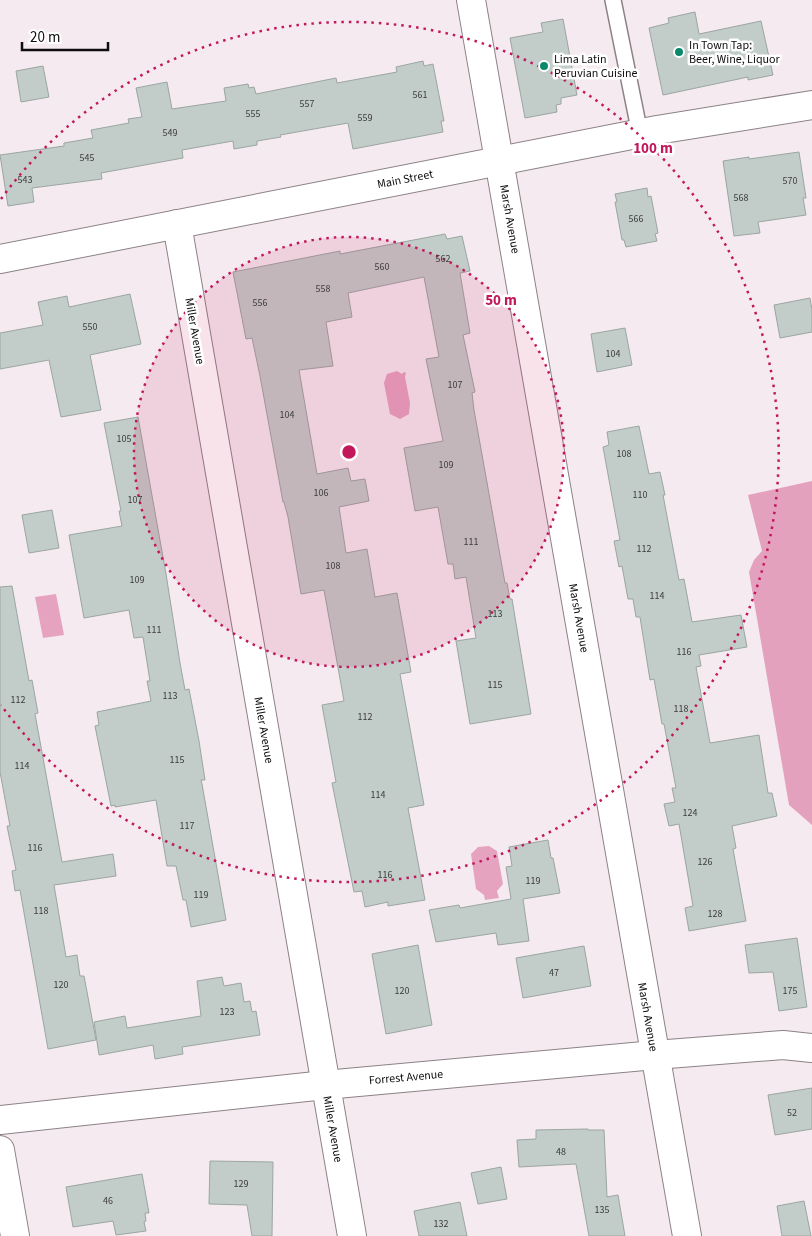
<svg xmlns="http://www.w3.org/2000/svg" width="812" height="1236" font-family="'Source Sans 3',sans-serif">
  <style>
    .forest { fill: #e4a1bd }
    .water { fill: #e6a3bf }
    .building { fill: #c2ccc8; stroke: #9ba6a1 }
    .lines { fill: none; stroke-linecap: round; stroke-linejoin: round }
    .service-casing { stroke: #8c8286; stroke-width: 18 }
    .minor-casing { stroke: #8c8286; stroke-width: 30 }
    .secondary-casing { stroke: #8c8286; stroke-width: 30 }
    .service { stroke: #fff; stroke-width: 15 }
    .minor { stroke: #fff; stroke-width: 28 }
    .secondary { stroke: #fff; stroke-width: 28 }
    .ring { fill: none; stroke: #c2185b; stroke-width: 2.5; stroke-dasharray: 2.5 5 }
    .poi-dot { fill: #0a886a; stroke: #fff; stroke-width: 2 }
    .labels { text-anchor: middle; stroke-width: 5; stroke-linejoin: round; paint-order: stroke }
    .number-label { font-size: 10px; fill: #3c3c3c }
    .poi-label { font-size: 12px; fill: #0f0c0d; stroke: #fff; text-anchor: start }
    .street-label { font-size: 12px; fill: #0f0c0d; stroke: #fff }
    .centre { fill: #c2185b; stroke: #fff; stroke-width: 2.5 }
    .ring-label { font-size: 15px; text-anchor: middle; font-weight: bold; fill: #c2185b; stroke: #fff; stroke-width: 5; stroke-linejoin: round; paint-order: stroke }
  </style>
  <rect width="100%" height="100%" fill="#f5eaef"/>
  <path class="forest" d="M 812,481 L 812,825 L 789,805 L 749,572 L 754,560 L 762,551 L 748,495 Z"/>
  <g class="water">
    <path d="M 397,371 L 402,374 L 404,372 L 406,373 L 405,377 L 410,403 L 409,414 L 400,419 L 390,414 L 384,383 L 387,374 Z"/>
    <path d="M 56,594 L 64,635 L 43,638 L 35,597 Z"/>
    <path d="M 489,846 L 497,851 L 503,884 L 497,891 L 499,898 L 485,900 L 484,895 L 476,889 L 471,854 L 478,847 Z"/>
  </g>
  <g class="building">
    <path d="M 695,12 L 699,34 L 761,21 L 773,75 L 748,80 L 748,77 L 663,95 L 649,28 L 669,23 L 668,18 Z"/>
    <path d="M 563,19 L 577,95 L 561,98 L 561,104 L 556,105 L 557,112 L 525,118 L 510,38 L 543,32 L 541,23 Z"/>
    <path d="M 423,61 L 424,66 L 433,64 L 444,121 L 441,121 L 443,132 L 353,149 L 348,123 L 280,135 L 281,137 L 257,141 L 257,145 L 234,149 L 233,141 L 182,150 L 183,158 L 101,173 L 102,179 L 32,188 L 34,202 L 8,206 L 0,155 L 64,146 L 64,143 L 93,138 L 91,130 L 129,123 L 128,119 L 142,117 L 136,88 L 167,82 L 172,109 L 226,101 L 224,88 L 248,84 L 249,88 L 254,87 L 256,94 L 336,78 L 337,83 L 397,72 L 396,67 Z"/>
    <path d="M 43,66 L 49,97 L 21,102 L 16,71 Z"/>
    <path d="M 799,152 L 806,198 L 803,198 L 806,215 L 758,222 L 760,233 L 734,236 L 723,161 L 749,157 L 749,159 Z"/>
    <path d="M 647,188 L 648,197 L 651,196 L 658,233 L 655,234 L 657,241 L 626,247 L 624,240 L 622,240 L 615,202 L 617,202 L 615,194 Z"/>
    <path d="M 445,234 L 447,239 L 462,236 L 470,271 L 460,273 L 470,333 L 463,335 L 475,392 L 472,393 L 474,410 L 505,583 L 507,583 L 510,599 L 512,599 L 531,714 L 470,724 L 456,641 L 476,638 L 466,577 L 455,579 L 453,564 L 448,564 L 438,507 L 415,511 L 404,448 L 443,441 L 426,359 L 439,357 L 424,277 L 348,293 L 352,317 L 326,322 L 333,366 L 299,370 L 317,474 L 348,468 L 351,481 L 365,479 L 369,501 L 339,507 L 346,553 L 367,549 L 375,597 L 397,593 L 411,672 L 400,674 L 424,805 L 408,808 L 425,900 L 388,906 L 388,902 L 365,907 L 362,891 L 354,892 L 332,783 L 336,782 L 322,705 L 344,701 L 324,590 L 301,594 L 288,517 L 284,502 L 283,502 L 260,376 L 252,338 L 246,339 L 233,272 L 340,251 L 340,254 Z"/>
    <path d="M 130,294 L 141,344 L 90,355 L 101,410 L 61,417 L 49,360 L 0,369 L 0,333 L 43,325 L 38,302 L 67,296 L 69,307 Z"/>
    <path d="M 810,298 L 812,310 L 812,332 L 780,338 L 774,305 Z"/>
    <path d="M 625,328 L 632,365 L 597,372 L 591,334 Z"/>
    <path d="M 138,417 L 166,574 L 180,663 L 185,690 L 189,689 L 199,741 L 205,780 L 201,780 L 202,784 L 226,920 L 191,927 L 186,900 L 183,900 L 176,866 L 167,866 L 156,800 L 115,807 L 115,805 L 111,806 L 95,726 L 99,725 L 97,712 L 151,701 L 147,681 L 150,681 L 143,637 L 134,638 L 129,610 L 84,618 L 69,535 L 122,526 L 119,511 L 121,511 L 104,423 Z"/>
    <path d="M 639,426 L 649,474 L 660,472 L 665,495 L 663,495 L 679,580 L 684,579 L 692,622 L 741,615 L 747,647 L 699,655 L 701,666 L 696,667 L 710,743 L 759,735 L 768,793 L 772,793 L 777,816 L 732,826 L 736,848 L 733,849 L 746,921 L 689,931 L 685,908 L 693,906 L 679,824 L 669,826 L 664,804 L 675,802 L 672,788 L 676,788 L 664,724 L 662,724 L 654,679 L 650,680 L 640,617 L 636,617 L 633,599 L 628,599 L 622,566 L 619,567 L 614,541 L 620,540 L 603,447 L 609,445 L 607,432 Z"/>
    <path d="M 52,510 L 59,548 L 29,553 L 22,515 Z"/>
    <path d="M 12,586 L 29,681 L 32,680 L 38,713 L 35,714 L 62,862 L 113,854 L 116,876 L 54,885 L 66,957 L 77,955 L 80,976 L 84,976 L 96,1040 L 48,1049 L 20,890 L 15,891 L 12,871 L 16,870 L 7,826 L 10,826 L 0,772 L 0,587 Z"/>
    <path d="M 548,840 L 551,858 L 553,858 L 560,893 L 523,899 L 529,941 L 498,945 L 496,933 L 436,942 L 429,910 L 459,905 L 460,908 L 511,899 L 506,867 L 512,866 L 509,847 Z"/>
    <path d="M 797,938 L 807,1007 L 779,1011 L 773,972 L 749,973 L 745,945 Z"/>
    <path d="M 418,945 L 432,1025 L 386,1034 L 372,954 Z"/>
    <path d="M 584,946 L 591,986 L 523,998 L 516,958 Z"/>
    <path d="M 222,977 L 224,986 L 241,983 L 244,1002 L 250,1001 L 252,1012 L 256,1011 L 260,1035 L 182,1047 L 183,1054 L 155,1059 L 153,1045 L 99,1055 L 94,1022 L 125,1016 L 127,1028 L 201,1016 L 197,981 Z"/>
    <path d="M 812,1088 L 812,1129 L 775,1135 L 768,1095 Z"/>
    <path d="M 588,1129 L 588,1130 L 604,1130 L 607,1197 L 618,1195 L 625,1236 L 589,1236 L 576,1164 L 519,1167 L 517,1140 L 536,1139 L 536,1130 Z"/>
    <path d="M 210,1161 L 273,1162 L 272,1236 L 252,1236 L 247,1205 L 209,1204 Z"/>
    <path d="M 501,1167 L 507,1199 L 478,1204 L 471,1173 Z"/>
    <path d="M 142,1174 L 149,1213 L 145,1213 L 146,1221 L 144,1222 L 146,1231 L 116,1235 L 113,1221 L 73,1227 L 66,1187 Z"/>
    <path d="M 804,1201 L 811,1236 L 782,1236 L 777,1206 Z"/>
    <path d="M 460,1202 L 467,1236 L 419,1236 L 414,1211 Z"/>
  </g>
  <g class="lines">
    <g class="service-casing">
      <path id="service" d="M 613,0 L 640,134"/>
    </g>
    <g class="minor-casing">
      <g id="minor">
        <path d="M 471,0 L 687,1236"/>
        <path d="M 177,224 L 352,1236"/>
        <path d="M 0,1120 L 325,1085 L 655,1055 L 783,1045 L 812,1048"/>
        <path d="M 0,1150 L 15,1236"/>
      </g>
    </g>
    <g class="secondary-casing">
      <path id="secondary" d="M 0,259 L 657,130 L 812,105"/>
    </g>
    <use href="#service" class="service"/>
    <use href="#minor" class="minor"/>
    <use href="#secondary" class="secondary"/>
  </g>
  <circle cx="349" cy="452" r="215" fill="#c2185b" fill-opacity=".12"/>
  <g class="ring">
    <circle cx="349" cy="452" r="215"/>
    <path d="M1 199A430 430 0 1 1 1 705"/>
  </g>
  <g class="poi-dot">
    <circle cx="679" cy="52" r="5"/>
    <circle cx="544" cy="66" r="5"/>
  </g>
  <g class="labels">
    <g class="number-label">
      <text x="420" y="98">561</text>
      <text x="307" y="107">557</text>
      <text x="253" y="117">555</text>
      <text x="365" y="121">559</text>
      <text x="170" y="136">549</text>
      <text x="87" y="161">545</text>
      <text x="25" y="183">543</text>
      <text x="790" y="184">570</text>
      <text x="741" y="201">568</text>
      <text x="636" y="222">566</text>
      <text x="443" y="262">562</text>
      <text x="382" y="270">560</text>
      <text x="323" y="292">558</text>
      <text x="260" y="306">556</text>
      <text x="90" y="330">550</text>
      <text x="613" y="357">104</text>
      <text x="455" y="388">107</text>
      <text x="287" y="418">104</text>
      <text x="124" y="442">105</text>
      <text x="624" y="457">108</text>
      <text x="446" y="468">109</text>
      <text x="321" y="496">106</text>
      <text x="640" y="498">110</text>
      <text x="135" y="503">107</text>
      <text x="471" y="545">111</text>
      <text x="644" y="552">112</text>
      <text x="333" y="569">108</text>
      <text x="137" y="583">109</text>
      <text x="657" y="599">114</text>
      <text x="495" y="617">113</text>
      <text x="154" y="633">111</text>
      <text x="684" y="655">116</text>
      <text x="495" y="688">115</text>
      <text x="170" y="699">113</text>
      <text x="18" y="703">112</text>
      <text x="681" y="712">118</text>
      <text x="365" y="720">112</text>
      <text x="177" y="763">115</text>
      <text x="22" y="769">114</text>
      <text x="378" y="798">114</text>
      <text x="690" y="816">124</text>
      <text x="187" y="829">117</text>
      <text x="35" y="851">116</text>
      <text x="705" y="865">126</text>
      <text x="385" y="878">116</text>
      <text x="533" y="884">119</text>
      <text x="201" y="898">119</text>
      <text x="41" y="914">118</text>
      <text x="715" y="917">128</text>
      <text x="554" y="976">47</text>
      <text x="61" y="988">120</text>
      <text x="402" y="994">120</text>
      <text x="790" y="994">175</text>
      <text x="227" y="1015">123</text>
      <text x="792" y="1116">52</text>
      <text x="561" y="1155">48</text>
      <text x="241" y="1187">129</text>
      <text x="108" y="1204">46</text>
      <text x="602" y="1213">135</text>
      <text x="441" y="1227">132</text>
    </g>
    <g class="poi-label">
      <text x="689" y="49">In Town Tap:<tspan x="689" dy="14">Beer, Wine, Liquor</tspan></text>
      <text x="554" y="63">Lima Latin<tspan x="554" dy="14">Peruvian Cuisine</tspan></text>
    </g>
    <g class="street-label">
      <text transform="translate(405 179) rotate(-11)" y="4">Main Street</text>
      <text transform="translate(510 219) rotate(80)" y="4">Marsh Avenue</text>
      <text transform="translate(195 331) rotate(80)" y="4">Miller Avenue</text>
      <text transform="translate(579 618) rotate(80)" y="4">Marsh Avenue</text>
      <text transform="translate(264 730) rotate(80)" y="4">Miller Avenue</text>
      <text transform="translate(648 1017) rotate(80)" y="4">Marsh Avenue</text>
      <text transform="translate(406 1077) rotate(-5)" y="4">Forrest Avenue</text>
      <text transform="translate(333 1129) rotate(80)" y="4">Miller Avenue</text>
    </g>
  </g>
  <circle cx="349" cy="452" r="8" class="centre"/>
  <g class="ring-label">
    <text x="653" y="153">100 m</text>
    <text x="501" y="305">50 m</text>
  </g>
  <path d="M22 42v8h86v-8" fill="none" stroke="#0f0c0d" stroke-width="2.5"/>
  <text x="30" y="42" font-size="15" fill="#0f0c0d" stroke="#ffffff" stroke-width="4" paint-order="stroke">20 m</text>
</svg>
